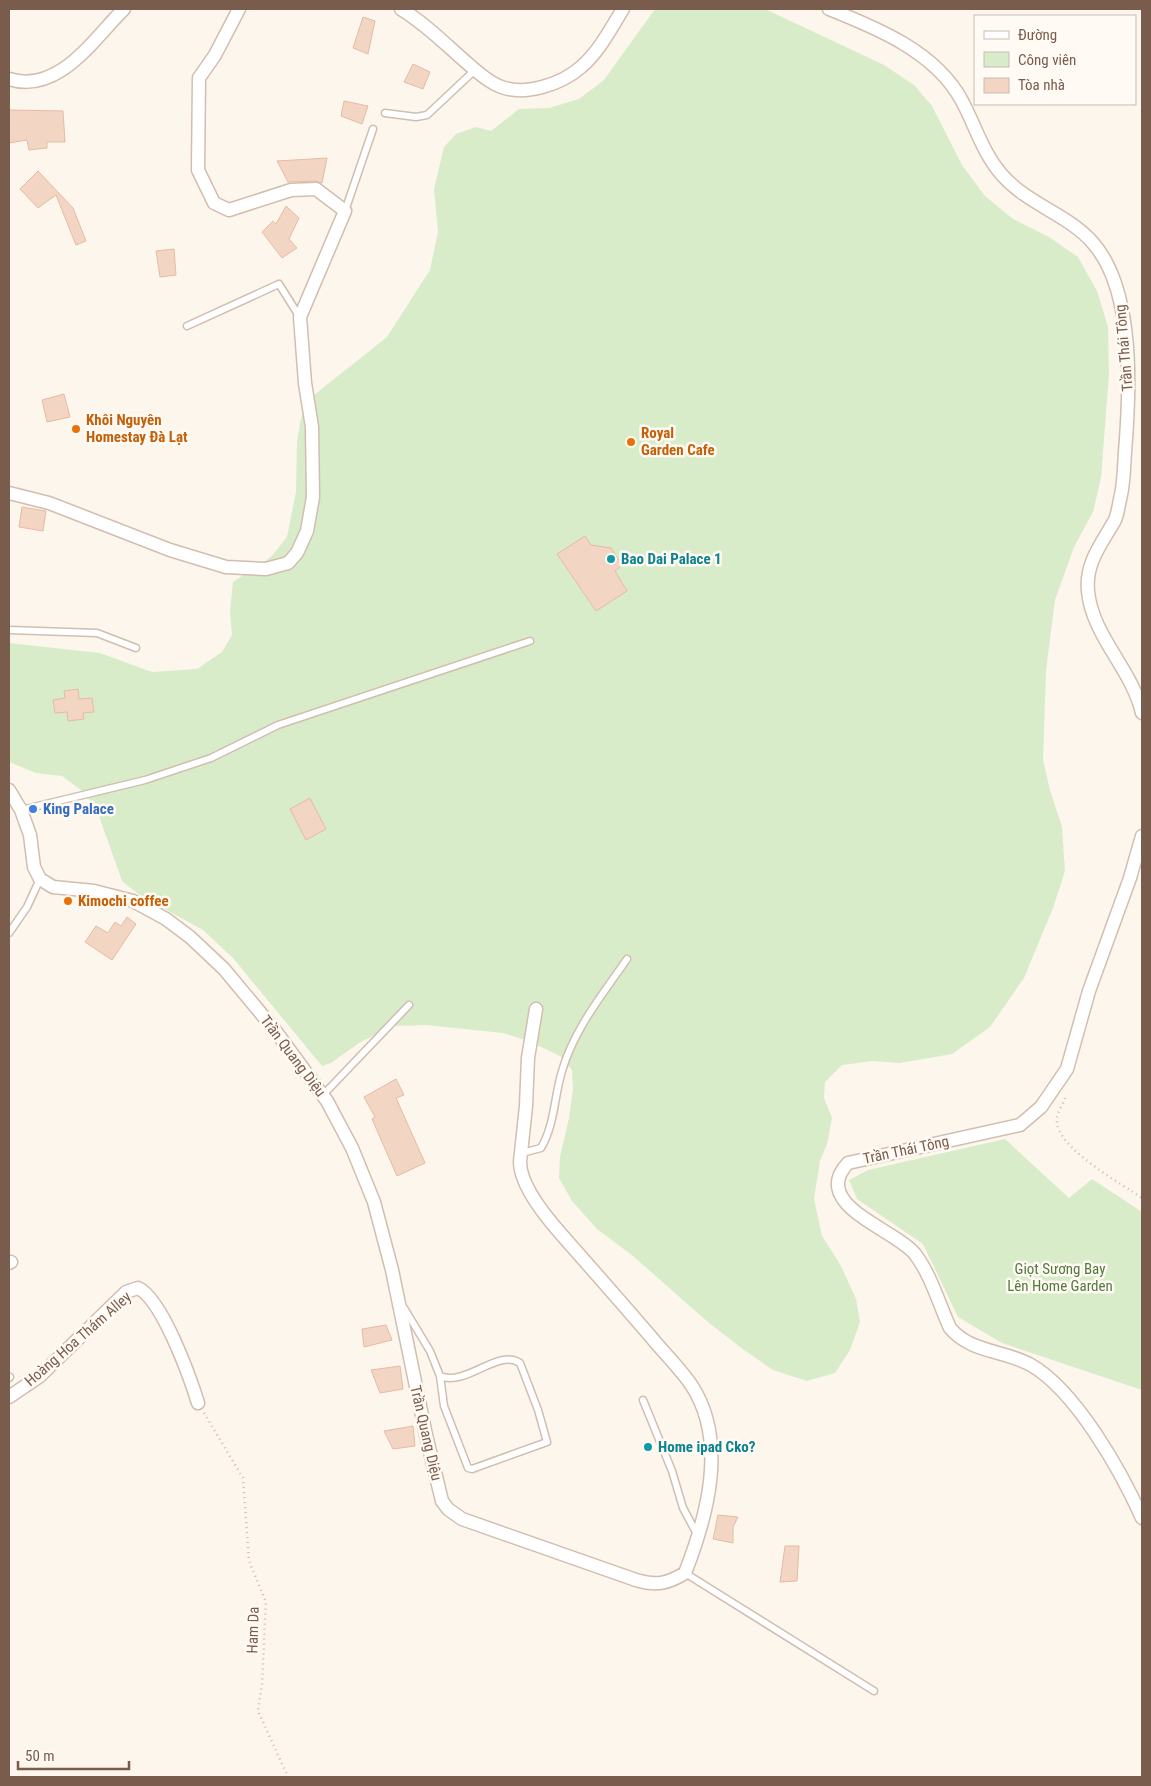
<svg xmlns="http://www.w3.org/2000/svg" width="1151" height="1786" font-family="'Roboto Condensed',sans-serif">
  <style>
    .green { fill: #d8ecc9 }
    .building { fill: #f3d5c3; stroke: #e6bba3 }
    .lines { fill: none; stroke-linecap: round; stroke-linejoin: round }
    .service-casing { stroke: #d1beb0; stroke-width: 9 }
    .minor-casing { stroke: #d1beb0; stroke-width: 15 }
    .path { stroke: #d9b8a5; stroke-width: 2.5; stroke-dasharray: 1 4; stroke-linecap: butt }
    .service { stroke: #fff; stroke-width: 6 }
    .minor { stroke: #fff; stroke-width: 12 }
    .food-dot { fill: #e8710a; stroke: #fffaf3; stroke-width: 2 }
    .culture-dot { fill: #0f9aa8; stroke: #fffaf3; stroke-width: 2 }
    .shop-dot { fill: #3f7fe0; stroke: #fffaf3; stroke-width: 2 }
    .labels { text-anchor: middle; stroke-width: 5; stroke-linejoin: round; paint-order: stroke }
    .street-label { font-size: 15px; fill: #7a5c4d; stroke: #fffaf3 }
    .food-label { font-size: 15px; font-weight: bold; fill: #c56008; stroke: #fffaf3; text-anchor: start }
    .culture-label { font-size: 15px; font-weight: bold; fill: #0d838f; stroke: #fffaf3; text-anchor: start }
    .shop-label { font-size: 15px; font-weight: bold; fill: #366cbe; stroke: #fffaf3; text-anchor: start }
    .park-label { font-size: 15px; fill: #537a41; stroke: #fffaf3 }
  </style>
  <rect width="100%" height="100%" fill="#fdf6ec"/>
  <g class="green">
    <path d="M 655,9 L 765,9 L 884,65 L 914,85 L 932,106 L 962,165 L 985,196 L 1013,219 L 1049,237 L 1078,257 L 1097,291 L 1108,327 L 1109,374 L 1101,478 L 1093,512 L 1074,547 L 1055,600 L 1046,670 L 1043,760 L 1050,790 L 1062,827 L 1065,871 L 1053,908 L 1024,978 L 990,1027 L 952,1054 L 900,1063 L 872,1061 L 842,1065 L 825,1082 L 824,1098 L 832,1118 L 827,1144 L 820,1161 L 814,1199 L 822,1236 L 840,1264 L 856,1299 L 860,1322 L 850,1350 L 835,1373 L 807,1381 L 773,1370 L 744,1350 L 709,1323 L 633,1256 L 597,1229 L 572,1201 L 559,1178 L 560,1157 L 569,1118 L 573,1088 L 572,1070 L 560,1056 L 531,1042 L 503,1033 L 425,1025 L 392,1026 L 359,1043 L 331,1063 L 322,1066 L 233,958 L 203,930 L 141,896 L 122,881 L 99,816 L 85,793 L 62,776 L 36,773 L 9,762 L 9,643 L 100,653 L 152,672 L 197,669 L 222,652 L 232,635 L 230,611 L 233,582 L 271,557 L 287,537 L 296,492 L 297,441 L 301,418 L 314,395 L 387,337 L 430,270 L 438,232 L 434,189 L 444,147 L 456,134 L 476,127 L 491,131 L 519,109 L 549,108 L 579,99 L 604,80 Z"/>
    <path d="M 1005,1139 L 1069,1198 L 1092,1179 L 1142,1212 L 1142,1390 L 1002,1343 L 958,1317 L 923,1244 L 857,1199 L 849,1180 L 868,1170 Z"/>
  </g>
  <g class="building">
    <path d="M 363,17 L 375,21 L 368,54 L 353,48 Z"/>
    <path d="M 413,64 L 430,72 L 423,89 L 404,82 Z"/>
    <path d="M 344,101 L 368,106 L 362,124 L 341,116 Z"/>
    <path d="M 9,110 L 63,111 L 65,142 L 47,142 L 47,148 L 29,150 L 27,140 L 9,143 Z"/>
    <path d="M 327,158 L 322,183 L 316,181 L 288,182 L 277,161 Z"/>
    <path d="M 38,171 L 73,208 L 86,241 L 76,245 L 56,195 L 38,208 L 20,189 Z"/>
    <path d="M 286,206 L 299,218 L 289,239 L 297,248 L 282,258 L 262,232 L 273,221 L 276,224 Z"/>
    <path d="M 174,249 L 176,275 L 160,277 L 156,251 Z"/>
    <path d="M 64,394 L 70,417 L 47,422 L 42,400 Z"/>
    <path d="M 22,507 L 46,511 L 43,531 L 19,527 Z"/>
    <path d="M 585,536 L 591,545 L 611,548 L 622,565 L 615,571 L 627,591 L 596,611 L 557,554 Z"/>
    <path d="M 78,689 L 79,699 L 92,698 L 94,712 L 83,713 L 84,719 L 68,721 L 67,712 L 55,713 L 53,700 L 65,698 L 64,691 Z"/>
    <path d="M 310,798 L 326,829 L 306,840 L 290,809 Z"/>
    <path d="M 127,917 L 136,924 L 112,960 L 85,942 L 96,926 L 108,933 L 115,922 L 121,926 Z"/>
    <path d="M 396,1079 L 404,1095 L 396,1098 L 425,1163 L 397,1176 L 372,1119 L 375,1117 L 364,1097 Z"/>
    <path d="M 386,1325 L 392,1340 L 364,1347 L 362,1329 Z"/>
    <path d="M 400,1366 L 403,1389 L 380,1393 L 371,1370 Z"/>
    <path d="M 413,1426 L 415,1446 L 393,1449 L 384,1431 Z"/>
    <path d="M 718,1515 L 738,1517 L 733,1527 L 733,1543 L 713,1539 Z"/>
    <path d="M 785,1546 L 799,1546 L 797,1581 L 780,1582 Z"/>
  </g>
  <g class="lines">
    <g class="service-casing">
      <g id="service">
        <path d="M 385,113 L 416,117 L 427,115 L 475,70"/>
        <path d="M 345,211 L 373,129"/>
        <path d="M 187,326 L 279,284 L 299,316"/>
        <path d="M 9,630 L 97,633 L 136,648"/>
        <path d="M 21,810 L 145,780 L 211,758 L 278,725 L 530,641"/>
        <path d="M 9,933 L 27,907 L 40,879"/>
        <path d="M 323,1095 L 409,1005"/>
        <path d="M 522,1153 L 541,1148 C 555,1124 554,1097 562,1071 C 574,1029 603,994 627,959"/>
        <path d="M 404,1308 L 430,1351 L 440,1376 C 466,1387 498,1348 520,1363 L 538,1410 L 547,1442 L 472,1469 L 468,1468 L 444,1406 L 440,1376"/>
        <path d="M 9,1378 L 10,1377"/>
        <path d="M 643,1400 L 672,1471 L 683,1508 L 697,1534"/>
        <path d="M 685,1573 L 874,1691"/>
      </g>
    </g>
    <g class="minor-casing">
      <g id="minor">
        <path d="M 401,9 C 429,26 450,49 474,69 C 481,75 491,83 499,86 C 524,97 562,84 581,67 C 599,52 611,28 623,9"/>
        <path d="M 829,9 C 877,28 936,52 962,101 C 976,127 983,154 1003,176 C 1029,205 1069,215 1093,243 C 1135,291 1130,392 1125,452 C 1124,466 1124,481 1121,495 C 1119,503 1118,513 1115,520 C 1102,543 1085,563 1088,591 C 1092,636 1132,669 1142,713"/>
        <path d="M 9,79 C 59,95 94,38 124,9"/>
        <path d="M 9,493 L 49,503 L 170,550 L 226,567 L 266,569 L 288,563 L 297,553 L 307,531 L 313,497 L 312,427 L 305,383 L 300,317 L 345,211 L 316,189 L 291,190 L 229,210 L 214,203 L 198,170 L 199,78 L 215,55 L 239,9"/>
        <path d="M 9,790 L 21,810 L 30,835 L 34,867 L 40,879 L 53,887 L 94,891 L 133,901 L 166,919 L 190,937 L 224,969 L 274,1029 L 327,1101 L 352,1148 L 374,1202 L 392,1270 L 426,1435 L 442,1501 L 448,1509 L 462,1519 L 636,1580 C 656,1586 667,1584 685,1573 C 707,1517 728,1442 692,1386 C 681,1369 664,1353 651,1337 C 621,1302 591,1268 561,1234 C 546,1217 520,1185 520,1162 L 526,1106 L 528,1058 L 536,1009"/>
        <path d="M 1142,836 L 1130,878 L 1089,991 L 1067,1069 L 1041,1107 L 1020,1125 L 848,1163 C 809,1205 895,1229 915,1254 C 931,1275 939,1304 950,1328 C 971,1353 1004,1350 1031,1365 C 1076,1391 1121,1471 1142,1518"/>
        <path d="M 9,1263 L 11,1262"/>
        <path d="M 9,1397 L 40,1376 L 126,1292 L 138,1288 C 162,1299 190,1377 198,1403"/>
      </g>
    </g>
    <g class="path">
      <path d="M 1065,1098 C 1063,1105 1057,1112 1057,1119 C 1054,1147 1122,1184 1142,1198"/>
      <path d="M 204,1413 L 243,1478 L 249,1561 L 266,1602 L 262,1684 L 258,1711 L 288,1777"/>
    </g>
    <use href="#service" class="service"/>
    <use href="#minor" class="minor"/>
  </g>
  <g class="food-dot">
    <circle cx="76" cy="429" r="5"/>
    <circle cx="631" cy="442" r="5"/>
    <circle cx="68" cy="901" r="5"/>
  </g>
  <g class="culture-dot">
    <circle cx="611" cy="559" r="5"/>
    <circle cx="648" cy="1447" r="5"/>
  </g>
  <circle class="shop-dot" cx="33" cy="809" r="5"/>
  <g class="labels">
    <g class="street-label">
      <text transform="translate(1124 348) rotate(-95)" y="5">Trần Thái Tông</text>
      <text transform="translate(293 1056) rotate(53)" y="5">Trần Quang Diệu</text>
      <text transform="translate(906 1150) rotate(-12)" y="5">Trần Thái Tông</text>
      <text transform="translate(78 1339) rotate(-41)" y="5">Hoàng Hoa Thám Alley</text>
      <text transform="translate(426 1433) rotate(77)" y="5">Trần Quang Diệu</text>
      <text transform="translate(253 1630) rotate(-88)" y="5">Ham Da</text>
    </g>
    <g class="food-label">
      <text x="86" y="425">Khôi Nguyên<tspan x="86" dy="17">Homestay Đà Lạt</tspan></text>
      <text x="641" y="438">Royal<tspan x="641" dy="17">Garden Cafe</tspan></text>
      <text x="78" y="906">Kimochi coffee</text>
    </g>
    <g class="culture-label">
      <text x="621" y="564">Bao Dai Palace 1</text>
      <text x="658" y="1452">Home ipad Cko?</text>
    </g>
    <g class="shop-label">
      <text x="43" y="814">King Palace</text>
    </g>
    <g class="park-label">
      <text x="1060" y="1274">Giọt Sương Bay<tspan x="1060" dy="17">Lên Home Garden</tspan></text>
    </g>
  </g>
  <rect width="1151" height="1786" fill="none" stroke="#7a5c4d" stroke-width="20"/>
  <rect x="974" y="15" width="162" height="90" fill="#fffaf3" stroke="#cabbb1"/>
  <rect x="984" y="31" width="25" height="8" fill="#ffffff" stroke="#cabbb1"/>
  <text x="1018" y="40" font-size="15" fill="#7a5c4d">Đường</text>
  <rect x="984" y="52" width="25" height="15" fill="#d8ecc9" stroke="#cabbb1"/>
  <text x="1018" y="65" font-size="15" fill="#7a5c4d">Công viên</text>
  <rect x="984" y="78" width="25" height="15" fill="#f3d5c3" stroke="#cabbb1"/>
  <text x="1018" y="90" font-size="15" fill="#7a5c4d">Tòa nhà</text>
  <path d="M18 1761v8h111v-8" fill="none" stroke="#7a5c4d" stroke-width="2.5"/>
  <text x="25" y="1761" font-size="15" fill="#7a5c4d" stroke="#fffaf3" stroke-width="4" paint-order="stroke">50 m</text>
</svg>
